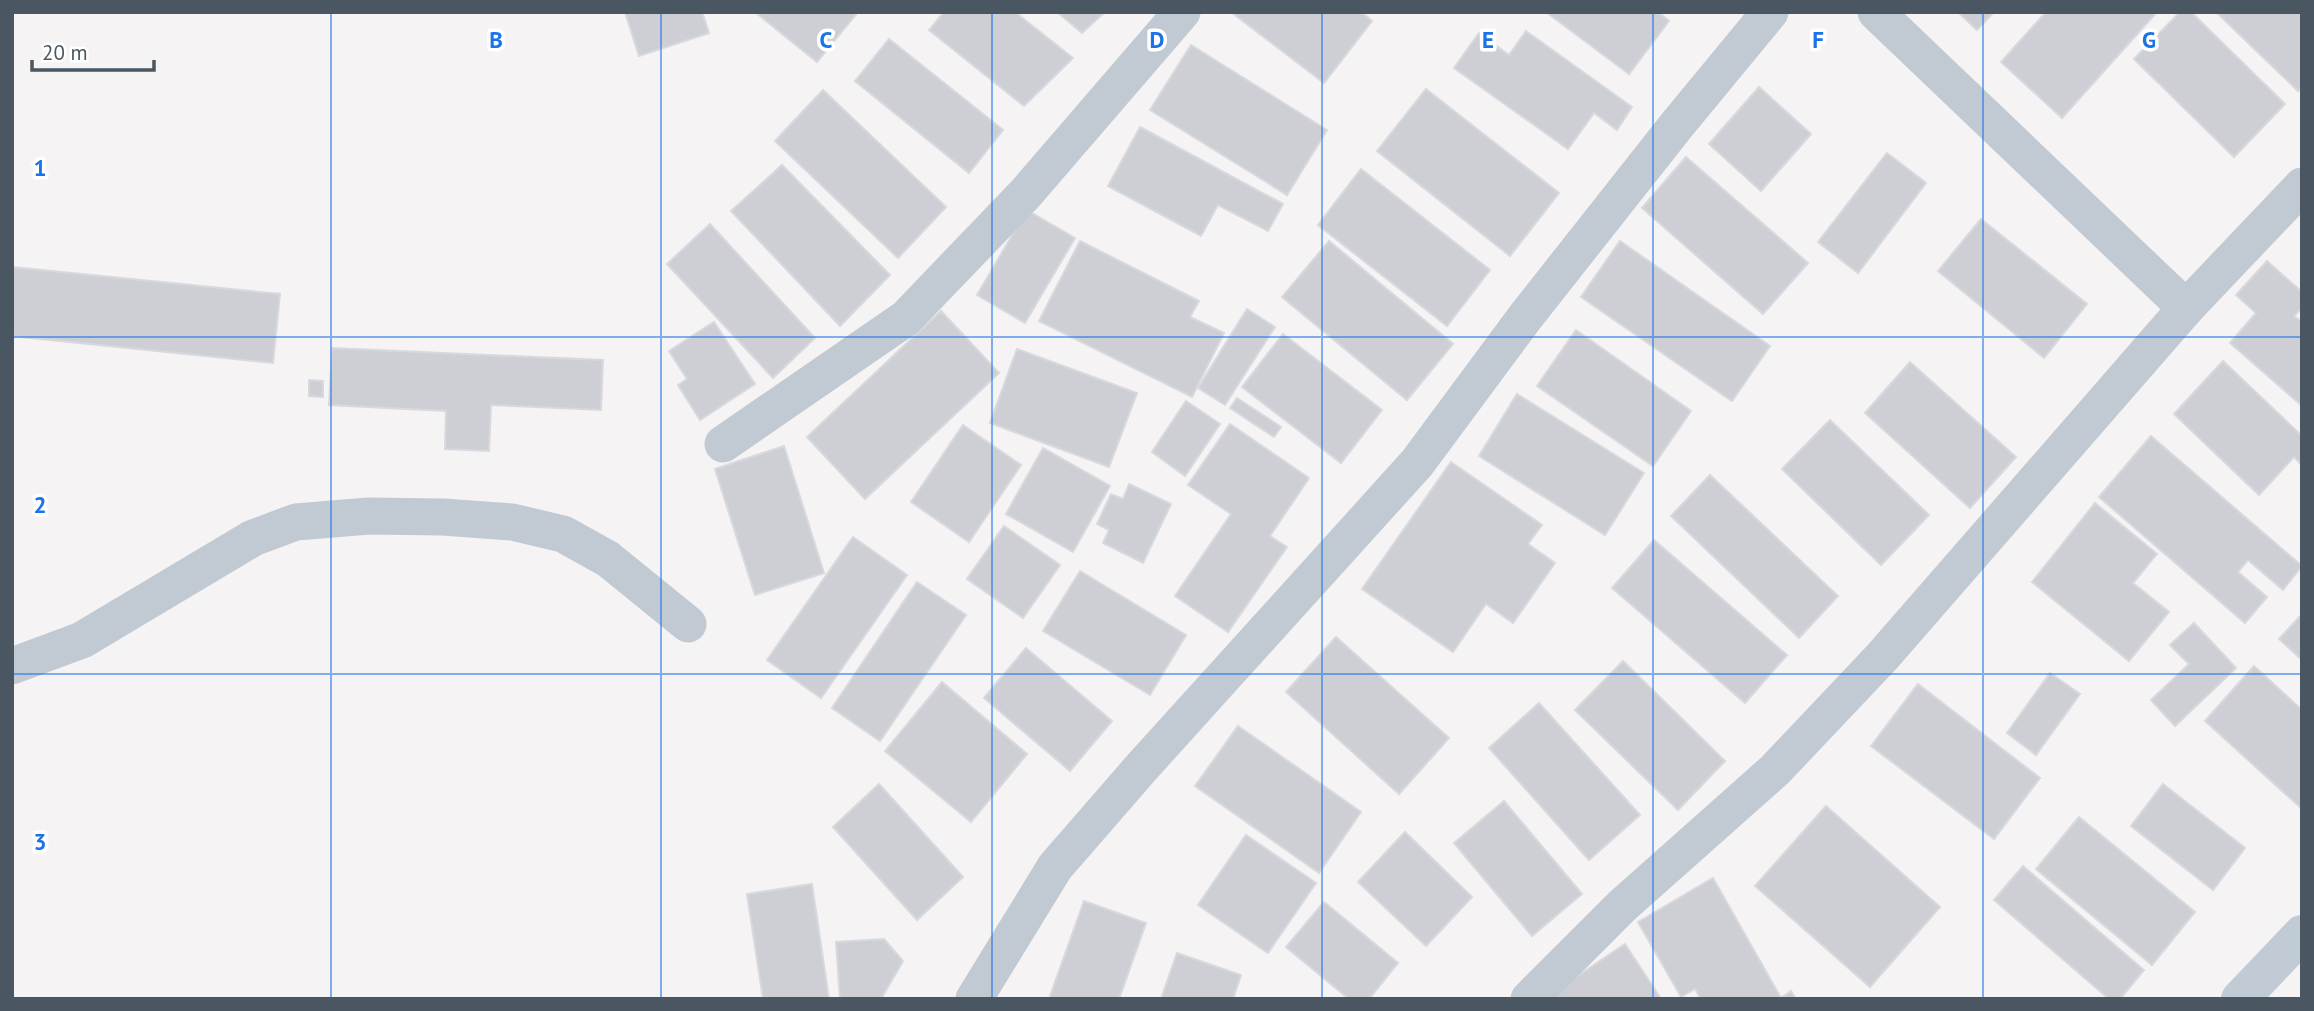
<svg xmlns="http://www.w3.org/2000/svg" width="2314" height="1011" font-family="'PT Sans',sans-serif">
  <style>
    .building { fill: #cdcfd5; stroke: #d7d9de; stroke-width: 2 }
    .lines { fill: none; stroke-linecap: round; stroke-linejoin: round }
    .street { stroke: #c1cad2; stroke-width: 37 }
    .secondary { stroke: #c1cbd6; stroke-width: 38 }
    .grid { fill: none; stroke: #1a73e8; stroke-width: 2; stroke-opacity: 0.55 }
    .grid-label { font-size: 23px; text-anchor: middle; font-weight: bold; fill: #1a73e8; stroke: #fff; stroke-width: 7; stroke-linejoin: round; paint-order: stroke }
  </style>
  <rect width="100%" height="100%" fill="#f5f3f3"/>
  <g class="building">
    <path d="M 625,12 L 702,12 L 709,33 L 639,56 Z"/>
    <path d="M 755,12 L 858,12 L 817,62 Z"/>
    <path d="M 944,12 L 1015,12 L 1073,58 L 1024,106 L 929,30 Z"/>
    <path d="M 1057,12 L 1105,12 L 1082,33 Z"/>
    <path d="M 1231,12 L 1361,12 L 1372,21 L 1324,83 Z"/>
    <path d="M 1546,12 L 1658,12 L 1669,21 L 1629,74 Z"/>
    <path d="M 1958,12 L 1994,12 L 1977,30 Z"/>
    <path d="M 2046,12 L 2157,12 L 2062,118 L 2001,62 Z"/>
    <path d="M 2180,12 L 2191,12 L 2285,104 L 2234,157 L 2134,59 Z"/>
    <path d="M 2216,12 L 2302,12 L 2302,87 L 2298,91 Z"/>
    <path d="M 1526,31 L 1632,107 L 1617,130 L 1594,113 L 1568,149 L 1454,68 L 1479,33 L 1509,55 Z"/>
    <path d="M 889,39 L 1003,130 L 969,173 L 855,81 Z"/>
    <path d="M 1191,45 L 1327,130 L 1287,195 L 1150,110 Z"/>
    <path d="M 1759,87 L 1811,134 L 1761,191 L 1709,144 Z"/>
    <path d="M 1426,89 L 1559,193 L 1510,256 L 1377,151 Z"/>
    <path d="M 823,90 L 946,207 L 898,258 L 775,141 Z"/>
    <path d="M 1140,127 L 1283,204 L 1268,231 L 1218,205 L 1201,236 L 1108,186 Z"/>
    <path d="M 1887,153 L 1926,183 L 1858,273 L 1818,242 Z"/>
    <path d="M 1686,157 L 1808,263 L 1763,314 L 1642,208 Z"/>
    <path d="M 782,165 L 890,275 L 840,326 L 731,211 Z"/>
    <path d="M 1361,169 L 1490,270 L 1447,326 L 1318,225 Z"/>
    <path d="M 1027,210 L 1075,238 L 1025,323 L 977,295 Z"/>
    <path d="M 1981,219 L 2087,304 L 2044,358 L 1938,271 Z"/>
    <path d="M 710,224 L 815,338 L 773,378 L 667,264 Z"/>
    <path d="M 1080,241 L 1199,301 L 1190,317 L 1224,333 L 1192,397 L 1039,321 Z"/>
    <path d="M 1329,241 L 1453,344 L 1407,400 L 1282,297 Z"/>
    <path d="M 1620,241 L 1770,346 L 1732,401 L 1581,297 Z"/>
    <path d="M 2267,261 L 2302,292 L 2302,308 L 2294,316 L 2302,322 L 2301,405 L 2230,343 L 2256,313 L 2236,295 Z"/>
    <path d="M 12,267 L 280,294 L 273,363 L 12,336 Z"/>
    <path d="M 1247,309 L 1275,327 L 1225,405 L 1198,388 Z"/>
    <path d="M 941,311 L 999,373 L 865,499 L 807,437 Z"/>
    <path d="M 714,322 L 755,384 L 700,420 L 678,385 L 687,379 L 669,351 Z"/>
    <path d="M 1576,330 L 1691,411 L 1653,466 L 1537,386 Z"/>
    <path d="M 1283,334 L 1382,410 L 1341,463 L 1242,387 Z"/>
    <path d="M 332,348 L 603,360 L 601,410 L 491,405 L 489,451 L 445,449 L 446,411 L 329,405 Z"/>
    <path d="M 1017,349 L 1137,393 L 1109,467 L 990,423 Z"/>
    <path d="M 2223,361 L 2302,436 L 2302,465 L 2294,457 L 2259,495 L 2174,414 Z"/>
    <path d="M 1910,362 L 2016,457 L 1970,508 L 1865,413 Z"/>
    <path d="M 309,380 L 323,381 L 323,397 L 309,396 Z"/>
    <path d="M 1517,394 L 1644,473 L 1605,535 L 1479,456 Z"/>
    <path d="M 1237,398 L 1281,427 L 1274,437 L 1230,408 Z"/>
    <path d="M 1186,401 L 1220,424 L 1185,476 L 1152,452 Z"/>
    <path d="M 1830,420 L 1929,515 L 1881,565 L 1782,469 Z"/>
    <path d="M 1230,424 L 1309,478 L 1270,536 L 1287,547 L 1228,632 L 1175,596 L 1231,514 L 1188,485 Z"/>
    <path d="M 963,425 L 1021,465 L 969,542 L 911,502 Z"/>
    <path d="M 2151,436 L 2302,566 L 2283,590 L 2248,560 L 2238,572 L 2267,597 L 2245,623 L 2099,497 Z"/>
    <path d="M 784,446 L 824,573 L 755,595 L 715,469 Z"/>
    <path d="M 1043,448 L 1110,486 L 1073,552 L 1006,514 Z"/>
    <path d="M 1451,462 L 1542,525 L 1528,544 L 1555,563 L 1513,623 L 1486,604 L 1453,652 L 1362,589 Z"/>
    <path d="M 1710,475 L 1838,596 L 1799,638 L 1671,516 Z"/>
    <path d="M 1129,484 L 1171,504 L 1143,563 L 1103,543 L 1109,530 L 1097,524 L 1111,494 L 1123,499 Z"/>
    <path d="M 2095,503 L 2157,554 L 2133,583 L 2169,612 L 2129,661 L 2032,582 Z"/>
    <path d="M 1004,526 L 1060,565 L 1023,618 L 967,579 Z"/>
    <path d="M 853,537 L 907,575 L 821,698 L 767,660 Z"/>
    <path d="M 1654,540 L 1787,655 L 1745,703 L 1612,588 Z"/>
    <path d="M 1080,571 L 1186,635 L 1150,695 L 1043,631 Z"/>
    <path d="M 917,582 L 966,615 L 880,741 L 832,708 Z"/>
    <path d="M 2302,614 L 2302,660 L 2279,639 Z"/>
    <path d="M 2194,623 L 2236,668 L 2175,726 L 2151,700 L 2189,664 L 2170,645 Z"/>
    <path d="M 1336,637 L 1449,738 L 1399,794 L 1286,692 Z"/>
    <path d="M 1026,648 L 1112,721 L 1070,771 L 984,698 Z"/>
    <path d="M 1623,661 L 1725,761 L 1678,810 L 1575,710 Z"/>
    <path d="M 2254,666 L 2302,710 L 2302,809 L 2205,721 Z"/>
    <path d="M 2050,673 L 2080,694 L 2036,755 L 2007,733 Z"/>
    <path d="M 942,682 L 1027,754 L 971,822 L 885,751 Z"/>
    <path d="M 1918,684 L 2040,778 L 1994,839 L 1871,746 Z"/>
    <path d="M 1539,703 L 1640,815 L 1589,860 L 1489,748 Z"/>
    <path d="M 1238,726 L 1361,812 L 1319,873 L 1195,786 Z"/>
    <path d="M 879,784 L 963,877 L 917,920 L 833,827 Z"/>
    <path d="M 2163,784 L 2245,848 L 2213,890 L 2131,826 Z"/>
    <path d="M 1504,801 L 1582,894 L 1532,936 L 1454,843 Z"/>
    <path d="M 1826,806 L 1940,907 L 1870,987 L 1755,886 Z"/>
    <path d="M 2079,817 L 2195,912 L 2152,965 L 2036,869 Z"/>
    <path d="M 1405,832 L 1472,897 L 1426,946 L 1358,882 Z"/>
    <path d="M 1246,835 L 1316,883 L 1268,953 L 1198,905 Z"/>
    <path d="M 2023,866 L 2144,970 L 2120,999 L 2109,999 L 1994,900 Z"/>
    <path d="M 1713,878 L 1781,998 L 1791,991 L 1796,999 L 1701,999 L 1695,989 L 1681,997 L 1638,922 Z"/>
    <path d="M 812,884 L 829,999 L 763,999 L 747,894 Z"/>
    <path d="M 1084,901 L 1146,923 L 1119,999 L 1049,999 Z"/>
    <path d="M 1324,902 L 1398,963 L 1369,999 L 1349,999 L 1286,947 Z"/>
    <path d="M 884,939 L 903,961 L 881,999 L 840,999 L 836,942 Z"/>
    <path d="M 1625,944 L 1661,999 L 1559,999 L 1554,992 Z"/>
    <path d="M 1177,953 L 1241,975 L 1233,999 L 1161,999 Z"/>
  </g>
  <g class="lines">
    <g class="street">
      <path d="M 1876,12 L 2186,308"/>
      <path d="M 723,444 L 906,318 L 1026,193 L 1182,12"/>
      <path d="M 12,666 L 82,640 L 253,538 L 296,522 L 369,516 L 443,517 L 512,522 L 563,534 L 608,559 L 688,624"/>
      <path d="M 974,999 L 1055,867 L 1141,768 L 1417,463 L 1526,316 L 1676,126 L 1770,12"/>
      <path d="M 1529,999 L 1622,906 L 1775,770 L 1882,657 L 2186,308 L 2302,186"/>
    </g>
    <path class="secondary" d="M 2240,999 L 2302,934"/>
  </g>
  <path class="grid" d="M 331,12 L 331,999M 661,12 L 661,999M 992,12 L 992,999M 1322,12 L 1322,999M 1653,12 L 1653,999M 1983,12 L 1983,999M 12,337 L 2302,337M 12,674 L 2302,674"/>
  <g class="grid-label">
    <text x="496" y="48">B</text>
    <text x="826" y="48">C</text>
    <text x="1157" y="48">D</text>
    <text x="1488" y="48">E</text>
    <text x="1818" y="48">F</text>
    <text x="2149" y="48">G</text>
    <text x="40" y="176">1</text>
    <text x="40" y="513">2</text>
    <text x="40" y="850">3</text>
  </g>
  <rect width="2314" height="1011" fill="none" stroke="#4a5661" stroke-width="28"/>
  <path d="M32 60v10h122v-10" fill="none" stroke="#4a5661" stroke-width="3.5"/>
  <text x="42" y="60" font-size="21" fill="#4a5661" stroke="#ffffff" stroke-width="5" paint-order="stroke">20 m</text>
</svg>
